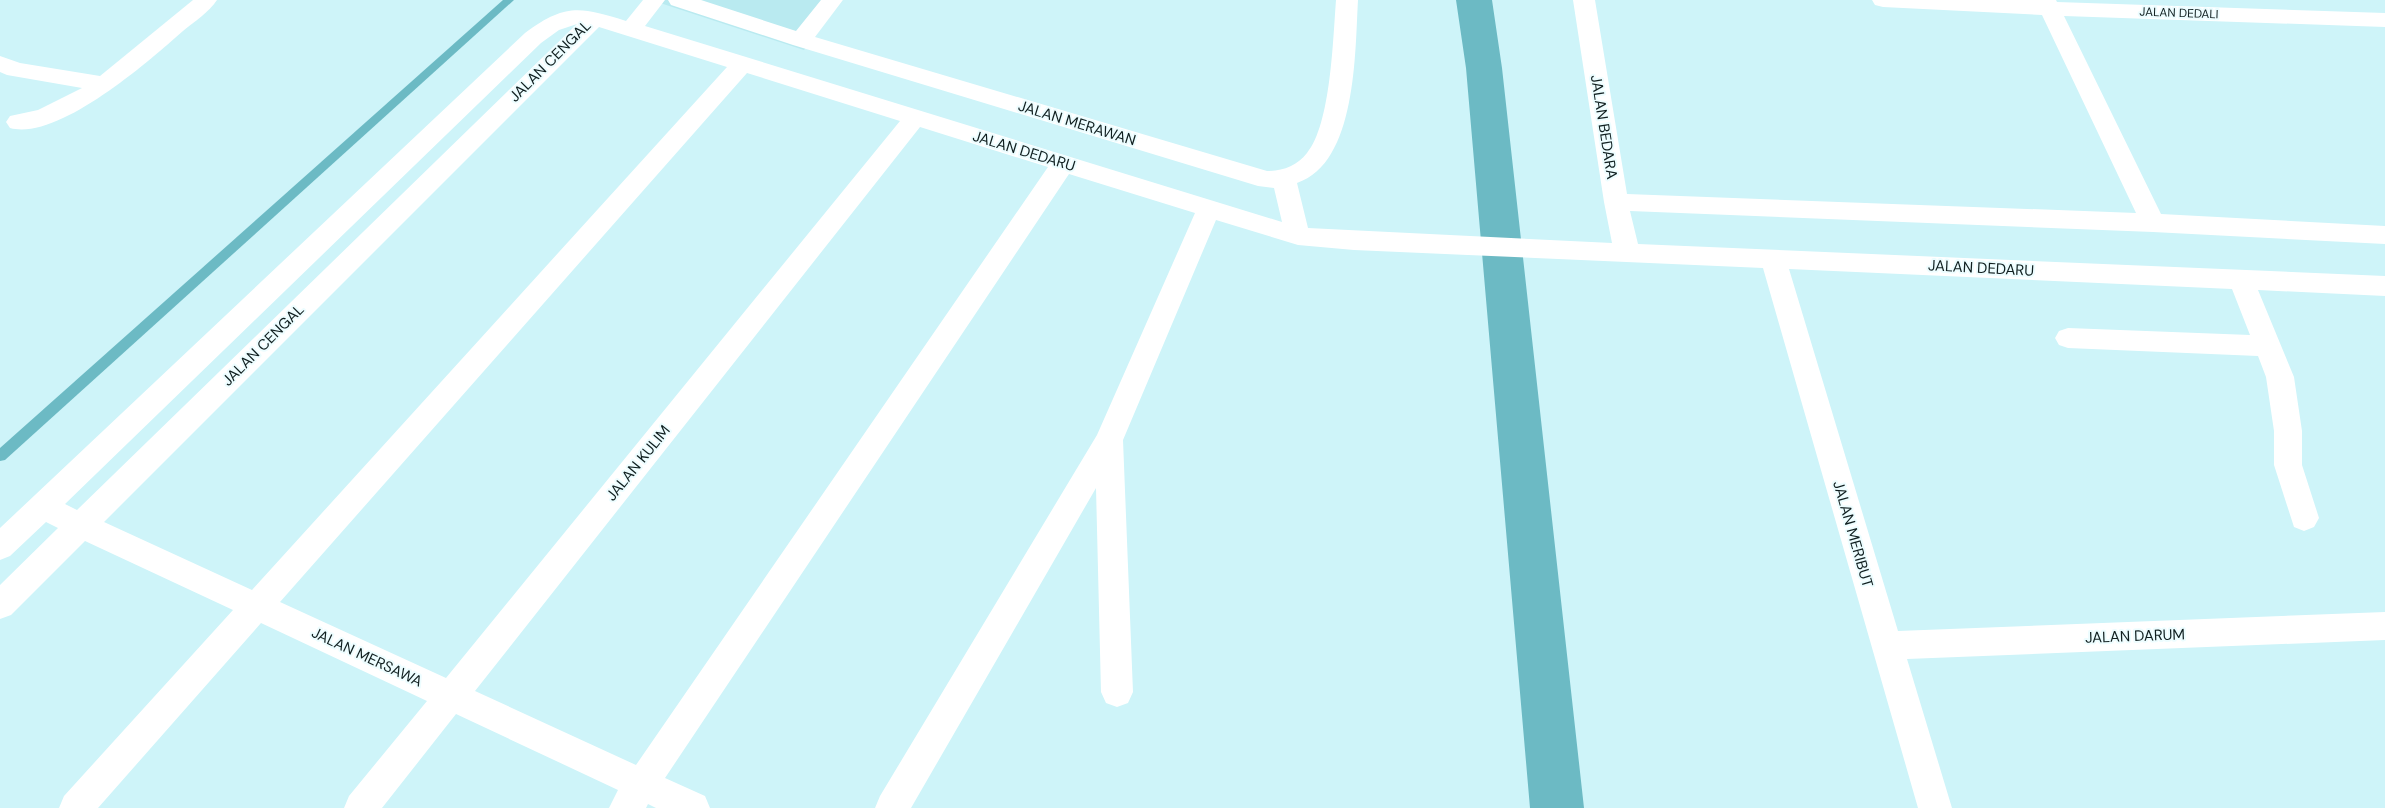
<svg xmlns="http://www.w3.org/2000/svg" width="2385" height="808" font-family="'DM Sans',sans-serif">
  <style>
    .built { fill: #b9eaf0 }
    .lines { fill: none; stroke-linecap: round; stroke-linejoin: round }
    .stream { fill: #6cbac4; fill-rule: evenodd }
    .canal { fill: #6cbac4; fill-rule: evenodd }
    .minor { fill: #fff; fill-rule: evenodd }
    .labels { text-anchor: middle; stroke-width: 4; stroke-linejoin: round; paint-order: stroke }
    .far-street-label { font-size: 12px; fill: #0f1e1f; stroke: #edfdff }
    .street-label { font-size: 15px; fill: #0f1e1f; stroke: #edfdff }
  </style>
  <rect width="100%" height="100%" fill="#cef4f9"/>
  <path class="built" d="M 651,0 L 843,0 L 804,50 Z"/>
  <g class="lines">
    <path class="stream" d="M 503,0 L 514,0 L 5,460 L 0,461 L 0,448 Z"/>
    <path class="canal" d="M 1456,0 L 1492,0 L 1502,68 L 1584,808 L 1530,808 L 1466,68 Z"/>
    <g class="minor">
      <path d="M 193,0 L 217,0 C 209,12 194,22 183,31 C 148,62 58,141 10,128 L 6,122 L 10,116 L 38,110 L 82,88 L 7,75 L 0,72 L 0,56 L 20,63 L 100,76 Z"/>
      <path d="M 643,0 L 665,0 L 645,26 L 1282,222 L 1274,188 L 1258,186 L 793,45 L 671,5 L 668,0 L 701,0 L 796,31 L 821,0 L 843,0 L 815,37 L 1267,171 C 1283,171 1297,166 1307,153 C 1331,124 1333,38 1336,0 L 1358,0 C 1355,52 1357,163 1297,183 L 1308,228 L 1612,243 L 1604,202 L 1573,0 L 1595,0 L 1627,194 L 2136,213 L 2042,15 L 1883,7 L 1875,5 L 1872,0 L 2056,0 L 2057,2 L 2385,13 L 2385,27 L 2064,16 L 2161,214 L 2385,226 L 2385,244 L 2153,232 L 1630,211 L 1638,244 L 2385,276 L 2385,296 L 2258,290 L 2294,377 L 2302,431 L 2302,465 L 2319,518 L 2314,527 L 2304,531 L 2294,527 L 2274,465 L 2274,431 L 2266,377 L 2258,356 L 2068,348 L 2059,345 L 2055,338 L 2059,331 L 2068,328 L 2250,335 L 2232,289 L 1789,269 L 1898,631 L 2385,612 L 2385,640 L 1907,659 L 1952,808 L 1918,808 L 1763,268 L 1354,250 L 1298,245 L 1216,220 L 1123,440 L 1133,692 L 1128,703 L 1117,707 L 1106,703 L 1101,692 L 1096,488 L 911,808 L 875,808 L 880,796 L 1097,435 L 1195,213 L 1069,174 L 665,778 L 705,796 L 710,808 L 656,808 L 648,804 L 646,808 L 609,808 L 618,790 L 456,714 L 382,808 L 344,808 L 349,796 L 427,701 L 261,623 L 98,808 L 59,808 L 64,796 L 233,610 L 85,541 L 11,615 L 0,619 L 0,585 L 58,528 L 46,522 L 10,556 L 0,560 L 0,528 L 525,33 C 566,3 580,7 626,21 ZM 577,24 L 77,510 L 65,504 L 541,43 L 559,30 ZM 599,27 L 727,67 L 252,590 L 104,522 ZM 747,73 L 900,121 L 446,678 L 280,602 ZM 920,127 L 1048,167 L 636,765 L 475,691 Z"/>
    </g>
  </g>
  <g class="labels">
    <g class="far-street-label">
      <text transform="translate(2179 13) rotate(2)" y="4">JALAN DEDALI</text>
    </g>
    <g class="street-label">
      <text transform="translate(550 61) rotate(-45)" y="5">JALAN CENGAL</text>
      <text transform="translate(1077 123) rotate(17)" y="5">JALAN MERAWAN</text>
      <text transform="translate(1604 127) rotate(81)" y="5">JALAN BEDARA</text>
      <text transform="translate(1024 151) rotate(17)" y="5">JALAN DEDARU</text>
      <text transform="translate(1981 268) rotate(3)" y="5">JALAN DEDARU</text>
      <text transform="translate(263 345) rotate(-45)" y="5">JALAN CENGAL</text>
      <text transform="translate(638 463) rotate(-51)" y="5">JALAN KULIM</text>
      <text transform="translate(1853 534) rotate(74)" y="5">JALAN MERIBUT</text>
      <text transform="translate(2135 636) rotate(-2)" y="5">JALAN DARUM</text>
      <text transform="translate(367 657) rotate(25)" y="5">JALAN MERSAWA</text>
    </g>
  </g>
</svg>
